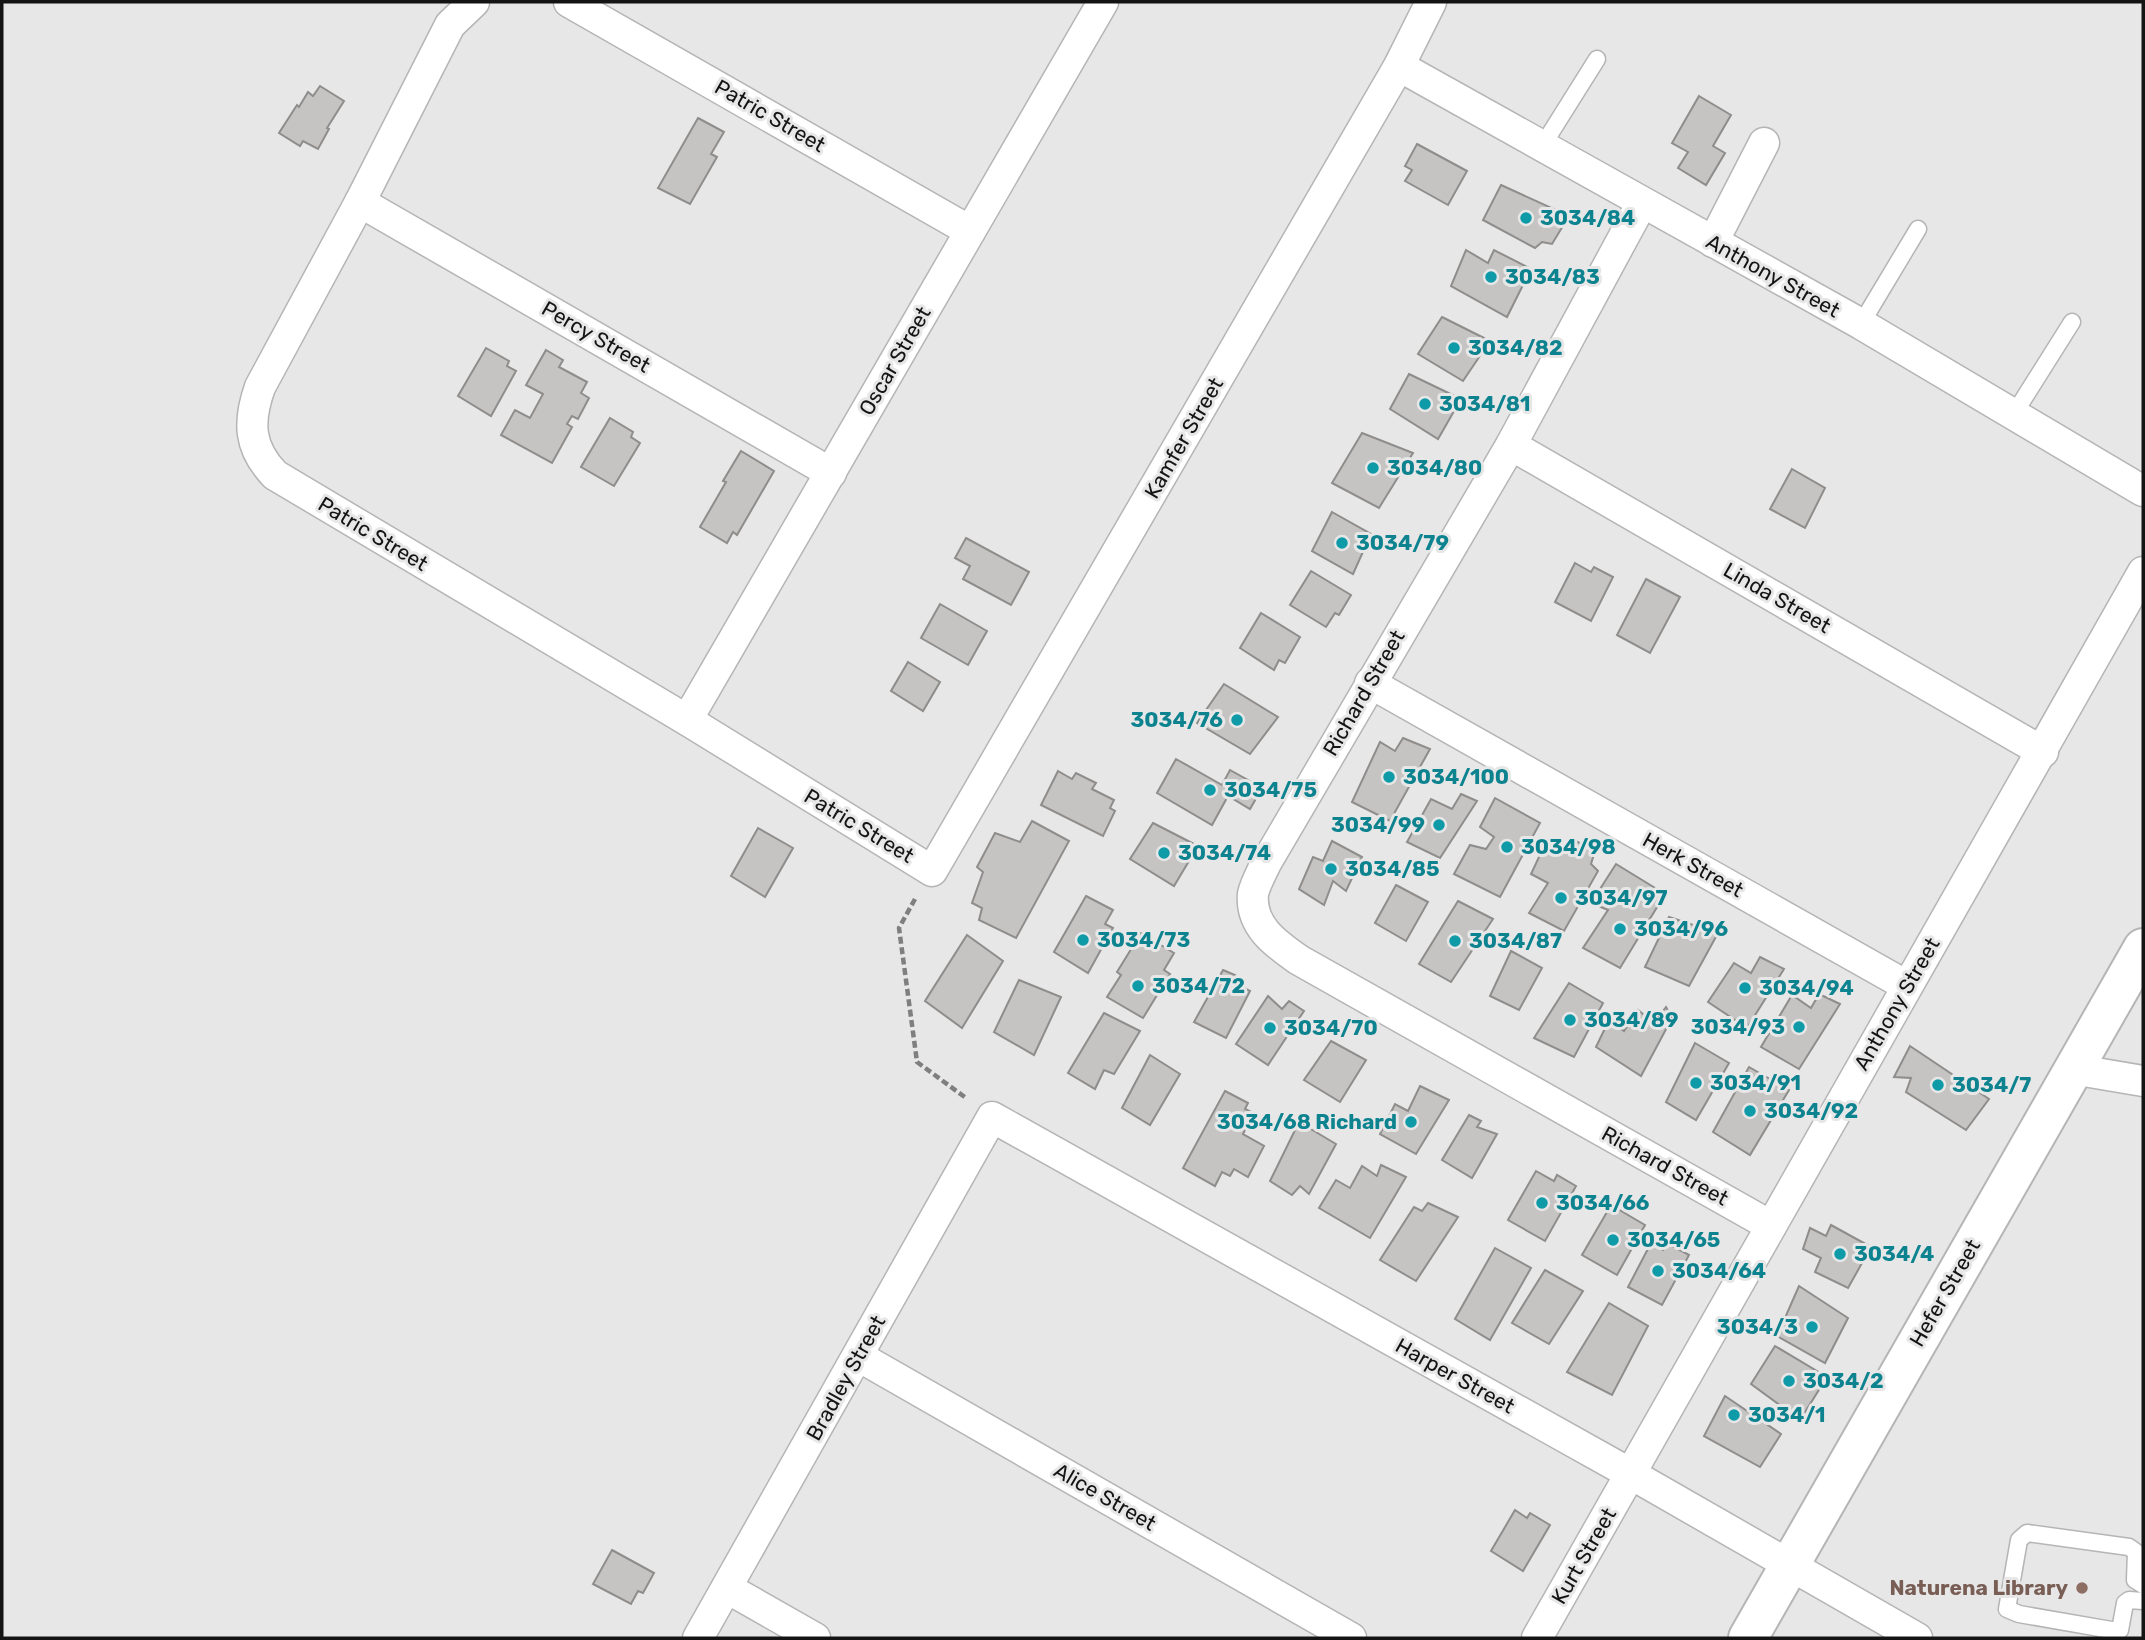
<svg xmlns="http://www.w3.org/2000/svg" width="2145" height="1640" font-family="Rubik,sans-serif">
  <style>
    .building { fill: #c5c4c3; stroke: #8e8d8c; stroke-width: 2 }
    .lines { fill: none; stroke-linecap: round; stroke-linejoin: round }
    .service-casing { stroke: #b5b5b6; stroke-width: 19 }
    .minor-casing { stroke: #b5b5b6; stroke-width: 33 }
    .tertiary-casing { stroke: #b5b5b6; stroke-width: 42 }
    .path { stroke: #7f7f7f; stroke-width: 4.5; stroke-dasharray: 7 3.5; stroke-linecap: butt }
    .service { stroke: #fff; stroke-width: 16 }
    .minor { stroke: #fff; stroke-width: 30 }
    .tertiary { stroke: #fff; stroke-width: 38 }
    .culture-dot { fill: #0f9aa8; stroke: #e7e7e8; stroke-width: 2.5 }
    .education-dot { fill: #8d6e63; stroke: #e7e7e8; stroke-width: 2.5 }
    .labels { text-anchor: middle; stroke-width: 6; stroke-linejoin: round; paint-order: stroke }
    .street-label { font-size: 21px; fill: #141414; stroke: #e7e7e8 }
    .culture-label { font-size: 21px; font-weight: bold; fill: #0d838f; stroke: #e7e7e8; text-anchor: start }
    .education-label { font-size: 21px; font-weight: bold; fill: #785e54; stroke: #e7e7e8; text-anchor: end }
  </style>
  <rect width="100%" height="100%" fill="#e7e7e8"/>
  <g class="building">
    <path d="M 320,86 L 344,101 L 327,128 L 329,129 L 318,149 L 303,141 L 300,146 L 279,133 L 297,105 L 299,107 L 308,92 L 313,96 Z"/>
    <path d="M 1699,96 L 1731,115 L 1713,146 L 1725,153 L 1706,185 L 1678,168 L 1688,152 L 1672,143 Z"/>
    <path d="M 698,118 L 724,132 L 711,154 L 717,157 L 690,204 L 658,188 Z"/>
    <path d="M 1417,144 L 1467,171 L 1448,205 L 1405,181 L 1412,170 L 1405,166 Z"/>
    <path d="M 1501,185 L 1569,216 L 1552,244 L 1542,242 L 1535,248 L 1483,220 Z"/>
    <path d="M 1466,250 L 1488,263 L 1494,250 L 1531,269 L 1507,317 L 1451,286 Z"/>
    <path d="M 1442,317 L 1490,341 L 1463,381 L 1418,354 Z"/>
    <path d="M 486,348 L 509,361 L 507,366 L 516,371 L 491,416 L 458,396 Z"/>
    <path d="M 546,350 L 563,360 L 559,367 L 587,382 L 581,393 L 589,398 L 578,419 L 572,416 L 567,424 L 572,427 L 552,463 L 501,435 L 515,410 L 530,418 L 543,394 L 526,385 Z"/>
    <path d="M 1409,374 L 1461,399 L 1438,439 L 1390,409 Z"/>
    <path d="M 610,418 L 633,432 L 631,437 L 640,443 L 614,486 L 581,467 Z"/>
    <path d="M 1362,433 L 1413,453 L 1379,508 L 1332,483 Z"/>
    <path d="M 741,451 L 774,471 L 737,535 L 733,532 L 727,543 L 700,527 L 726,482 L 723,481 Z"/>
    <path d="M 1792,469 L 1825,488 L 1805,528 L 1770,509 Z"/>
    <path d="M 1332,512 L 1371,534 L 1353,574 L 1312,551 Z"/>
    <path d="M 966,538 L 1029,572 L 1011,605 L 963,579 L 970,566 L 955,558 Z"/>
    <path d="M 1575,563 L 1591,572 L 1594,567 L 1613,577 L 1591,621 L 1555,602 Z"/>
    <path d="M 1311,571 L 1351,595 L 1339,615 L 1335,613 L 1326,627 L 1290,605 Z"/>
    <path d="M 1646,579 L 1680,597 L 1650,653 L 1617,635 Z"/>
    <path d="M 940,604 L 987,631 L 968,665 L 921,638 Z"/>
    <path d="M 1261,613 L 1300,637 L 1285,663 L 1279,660 L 1274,670 L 1240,648 Z"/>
    <path d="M 908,662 L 940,682 L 923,711 L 891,691 Z"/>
    <path d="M 1224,684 L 1278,717 L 1250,754 L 1197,723 Z"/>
    <path d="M 1403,738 L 1430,749 L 1390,821 L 1352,802 L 1380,742 L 1395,751 Z"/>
    <path d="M 1176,759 L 1222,785 L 1230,770 L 1262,788 L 1250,809 L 1228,796 L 1212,825 L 1157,793 Z"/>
    <path d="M 1058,771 L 1072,779 L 1076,773 L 1096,783 L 1092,789 L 1114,800 L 1110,808 L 1115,811 L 1103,836 L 1041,805 Z"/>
    <path d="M 1461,794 L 1477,801 L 1440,858 L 1407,842 L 1431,799 L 1452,809 Z"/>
    <path d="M 1495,798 L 1540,823 L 1500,897 L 1454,874 L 1470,845 L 1486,849 L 1494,837 L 1480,827 Z"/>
    <path d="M 1032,821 L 1069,841 L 1016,938 L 979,920 L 982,908 L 972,903 L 983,872 L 977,867 L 995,833 L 1020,842 Z"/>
    <path d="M 1153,823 L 1198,846 L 1174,886 L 1130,859 Z"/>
    <path d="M 758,828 L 793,848 L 765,897 L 731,876 Z"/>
    <path d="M 1570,838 L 1595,851 L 1591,864 L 1598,871 L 1564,931 L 1529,913 L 1548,883 L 1531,874 L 1545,844 L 1561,852 Z"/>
    <path d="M 1332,841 L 1362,857 L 1346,891 L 1333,881 L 1324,905 L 1299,889 L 1313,857 L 1323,861 Z"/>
    <path d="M 1616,864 L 1665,894 L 1620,968 L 1583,948 L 1608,910 L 1591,903 Z"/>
    <path d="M 1396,885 L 1428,902 L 1406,941 L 1375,923 Z"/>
    <path d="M 1086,896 L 1113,910 L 1105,924 L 1113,928 L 1088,973 L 1054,952 Z"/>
    <path d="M 1458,901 L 1493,919 L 1451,982 L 1419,964 Z"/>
    <path d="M 1669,917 L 1718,933 L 1689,986 L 1645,967 Z"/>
    <path d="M 1141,933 L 1174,953 L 1164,970 L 1170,974 L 1143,1018 L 1107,997 L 1121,975 L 1117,972 Z"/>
    <path d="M 967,935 L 1003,961 L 962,1028 L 925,1001 Z"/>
    <path d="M 1511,951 L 1542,968 L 1519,1010 L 1490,996 Z"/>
    <path d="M 1760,957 L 1784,969 L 1747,1028 L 1708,1002 L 1734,963 L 1751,973 Z"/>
    <path d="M 1223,970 L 1235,975 L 1232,982 L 1250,991 L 1226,1038 L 1194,1022 Z"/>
    <path d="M 1019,980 L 1061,997 L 1034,1055 L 994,1032 Z"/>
    <path d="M 1569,983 L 1603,1003 L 1574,1057 L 1534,1038 Z"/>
    <path d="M 1819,994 L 1840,1004 L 1799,1069 L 1761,1047 L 1792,995 L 1811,1008 Z"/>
    <path d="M 1268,996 L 1282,1009 L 1289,1001 L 1304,1011 L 1268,1065 L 1236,1044 Z"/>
    <path d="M 1666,1007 L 1672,1018 L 1641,1076 L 1596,1047 L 1609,1020 L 1624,1031 L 1638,1010 L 1654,1023 Z"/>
    <path d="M 1104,1013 L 1140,1031 L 1114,1074 L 1104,1070 L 1095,1089 L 1068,1073 Z"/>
    <path d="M 1331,1041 L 1366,1060 L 1340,1102 L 1304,1080 Z"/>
    <path d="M 1695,1043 L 1729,1063 L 1696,1120 L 1666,1102 Z"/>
    <path d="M 1910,1046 L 1989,1099 L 1966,1130 L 1906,1092 L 1911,1078 L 1894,1077 Z"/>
    <path d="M 1150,1055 L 1180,1074 L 1150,1125 L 1122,1108 Z"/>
    <path d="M 1749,1067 L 1789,1090 L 1750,1155 L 1713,1132 Z"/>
    <path d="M 1420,1086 L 1449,1100 L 1416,1154 L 1380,1134 L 1395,1104 L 1408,1111 Z"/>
    <path d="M 1225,1091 L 1248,1103 L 1245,1109 L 1253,1113 L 1243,1134 L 1264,1146 L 1248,1177 L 1234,1169 L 1230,1176 L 1222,1172 L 1215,1186 L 1183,1168 Z"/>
    <path d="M 1469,1115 L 1481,1121 L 1477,1127 L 1497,1134 L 1472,1178 L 1442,1160 Z"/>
    <path d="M 1299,1122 L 1336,1144 L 1309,1194 L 1300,1186 L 1292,1195 L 1270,1181 Z"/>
    <path d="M 1381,1165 L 1406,1177 L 1370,1238 L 1319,1208 L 1336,1180 L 1350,1188 L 1362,1166 L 1377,1176 Z"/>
    <path d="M 1536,1171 L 1554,1181 L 1557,1175 L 1576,1186 L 1545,1241 L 1508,1220 Z"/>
    <path d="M 1428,1203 L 1458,1217 L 1416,1281 L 1380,1260 L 1414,1207 L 1422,1211 Z"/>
    <path d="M 1611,1205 L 1645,1225 L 1617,1275 L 1582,1255 Z"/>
    <path d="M 1831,1225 L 1871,1247 L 1848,1288 L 1815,1272 L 1821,1258 L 1803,1249 L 1810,1228 L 1826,1236 Z"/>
    <path d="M 1651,1243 L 1663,1250 L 1667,1243 L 1689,1255 L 1662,1305 L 1628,1287 Z"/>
    <path d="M 1495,1248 L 1531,1268 L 1490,1340 L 1455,1319 Z"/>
    <path d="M 1545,1270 L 1583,1291 L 1549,1344 L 1512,1323 Z"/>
    <path d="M 1799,1286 L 1848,1318 L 1825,1363 L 1777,1336 Z"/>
    <path d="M 1609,1303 L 1648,1326 L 1612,1395 L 1567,1372 Z"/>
    <path d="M 1775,1346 L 1827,1377 L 1800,1420 L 1751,1384 Z"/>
    <path d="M 1725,1396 L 1781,1434 L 1760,1467 L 1704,1436 Z"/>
    <path d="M 1515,1510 L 1527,1518 L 1530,1513 L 1550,1525 L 1523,1571 L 1491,1551 Z"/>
    <path d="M 612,1550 L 654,1573 L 643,1593 L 638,1591 L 631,1604 L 593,1584 Z"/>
  </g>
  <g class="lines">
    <g class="service-casing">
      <g id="service">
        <path d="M 1543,145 L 1597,59"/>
        <path d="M 1861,324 L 1918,229"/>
        <path d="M 2014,414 L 2072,322"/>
        <path d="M 2143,1585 L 2135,1580 L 2136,1552 L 2129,1547 L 2027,1533 L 2019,1540 L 2007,1609 L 2019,1614 L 2117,1631 L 2120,1630 L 2125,1603 L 2129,1600 L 2143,1601"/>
      </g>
    </g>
    <g class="minor-casing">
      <g id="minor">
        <path d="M 474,2 L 450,25 L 360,202 L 260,387 C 248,421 248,447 275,475 L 687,720 L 932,871 L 1399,66 L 1431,2"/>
        <path d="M 569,2 L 970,231"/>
        <path d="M 1399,66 L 1861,324 L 2143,491"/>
        <path d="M 360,202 L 831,473"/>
        <path d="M 1642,203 L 1511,445 L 1266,863 C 1262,872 1255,884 1253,894 C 1250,926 1276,944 1299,960 L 1771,1226"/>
        <path d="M 1713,242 L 1764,143"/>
        <path d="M 1511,445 L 2043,752"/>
        <path d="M 1370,683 L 1907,986"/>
        <path d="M 687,720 L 1103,2"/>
        <path d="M 2072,1069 L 2143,1081"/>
        <path d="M 858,1356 L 1351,1638"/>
        <path d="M 727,1588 L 815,1638"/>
        <path d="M 698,1638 L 992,1117 L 1631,1474 L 1917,1638"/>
        <path d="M 1537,1638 L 2143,572"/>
      </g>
    </g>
    <g class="tertiary-casing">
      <path id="tertiary" d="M 1748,1638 L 2143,948"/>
    </g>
    <path class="path" d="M 915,899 L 899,928 L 917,1062 L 966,1098"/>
    <use href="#service" class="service"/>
    <use href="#minor" class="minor"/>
    <use href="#tertiary" class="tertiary"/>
  </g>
  <g class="culture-dot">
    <circle cx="1526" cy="218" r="7"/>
    <circle cx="1491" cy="277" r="7"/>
    <circle cx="1454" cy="348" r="7"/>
    <circle cx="1425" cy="404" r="7"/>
    <circle cx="1373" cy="468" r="7"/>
    <circle cx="1342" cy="543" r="7"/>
    <circle cx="1237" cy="720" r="7"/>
    <circle cx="1389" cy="777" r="7"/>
    <circle cx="1210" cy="790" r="7"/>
    <circle cx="1439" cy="825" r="7"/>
    <circle cx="1507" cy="847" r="7"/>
    <circle cx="1164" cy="853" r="7"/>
    <circle cx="1331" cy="869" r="7"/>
    <circle cx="1561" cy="898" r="7"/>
    <circle cx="1620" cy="929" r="7"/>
    <circle cx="1083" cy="940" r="7"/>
    <circle cx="1455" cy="941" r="7"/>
    <circle cx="1138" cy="986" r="7"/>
    <circle cx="1745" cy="988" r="7"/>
    <circle cx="1570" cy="1020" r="7"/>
    <circle cx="1799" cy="1027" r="7"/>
    <circle cx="1270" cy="1028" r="7"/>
    <circle cx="1696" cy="1083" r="7"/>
    <circle cx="1938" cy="1085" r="7"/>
    <circle cx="1750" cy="1111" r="7"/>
    <circle cx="1411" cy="1122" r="7"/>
    <circle cx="1542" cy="1203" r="7"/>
    <circle cx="1613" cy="1240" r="7"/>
    <circle cx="1840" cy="1254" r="7"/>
    <circle cx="1658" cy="1271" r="7"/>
    <circle cx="1812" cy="1327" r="7"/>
    <circle cx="1789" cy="1381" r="7"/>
    <circle cx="1734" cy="1415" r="7"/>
  </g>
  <circle class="education-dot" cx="2082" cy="1588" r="7"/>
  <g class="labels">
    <g class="street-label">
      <text transform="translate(770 116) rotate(30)" y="7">Patric Street</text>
      <text transform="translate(1773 276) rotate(29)" y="7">Anthony Street</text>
      <text transform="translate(596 337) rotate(30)" y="7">Percy Street</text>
      <text transform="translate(895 361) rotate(-60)" y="7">Oscar Street</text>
      <text transform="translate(1184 438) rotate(-60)" y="7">Kamfer Street</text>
      <text transform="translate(373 534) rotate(31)" y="7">Patric Street</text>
      <text transform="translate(1777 598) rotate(30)" y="7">Linda Street</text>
      <text transform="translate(1364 693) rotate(-60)" y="7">Richard Street</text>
      <text transform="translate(859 826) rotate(31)" y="7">Patric Street</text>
      <text transform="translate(1693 865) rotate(29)" y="7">Herk Street</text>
      <text transform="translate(1897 1004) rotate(-60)" y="7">Anthony Street</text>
      <text transform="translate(1665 1166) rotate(29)" y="7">Richard Street</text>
      <text transform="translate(1945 1293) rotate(-60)" y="7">Hefer Street</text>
      <text transform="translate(1455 1376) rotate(29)" y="7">Harper Street</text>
      <text transform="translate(846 1378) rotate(-61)" y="7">Bradley Street</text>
      <text transform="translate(1105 1497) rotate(30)" y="7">Alice Street</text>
      <text transform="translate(1584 1556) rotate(-60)" y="7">Kurt Street</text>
    </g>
    <g class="culture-label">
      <text x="1540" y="225">3034/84</text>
      <text x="1505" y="284">3034/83</text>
      <text x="1468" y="355">3034/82</text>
      <text x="1439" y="411">3034/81</text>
      <text x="1387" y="475">3034/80</text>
      <text x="1356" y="550">3034/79</text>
      <text x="1223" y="727" text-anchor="end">3034/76</text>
      <text x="1403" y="784">3034/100</text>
      <text x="1224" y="797">3034/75</text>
      <text x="1425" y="832" text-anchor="end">3034/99</text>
      <text x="1521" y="854">3034/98</text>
      <text x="1178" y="860">3034/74</text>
      <text x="1345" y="876">3034/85</text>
      <text x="1575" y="905">3034/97</text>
      <text x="1634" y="936">3034/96</text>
      <text x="1097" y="947">3034/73</text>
      <text x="1469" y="948">3034/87</text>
      <text x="1152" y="993">3034/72</text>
      <text x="1759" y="995">3034/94</text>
      <text x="1584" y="1027">3034/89</text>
      <text x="1785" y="1034" text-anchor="end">3034/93</text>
      <text x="1284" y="1035">3034/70</text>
      <text x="1710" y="1090">3034/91</text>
      <text x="1952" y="1092">3034/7</text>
      <text x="1764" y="1118">3034/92</text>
      <text x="1397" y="1129" text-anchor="end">3034/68 Richard</text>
      <text x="1556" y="1210">3034/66</text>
      <text x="1627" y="1247">3034/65</text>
      <text x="1854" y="1261">3034/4</text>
      <text x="1672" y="1278">3034/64</text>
      <text x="1798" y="1334" text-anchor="end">3034/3</text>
      <text x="1803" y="1388">3034/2</text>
      <text x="1748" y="1422">3034/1</text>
    </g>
    <g class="education-label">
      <text x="2068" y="1595">Naturena Library</text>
    </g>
  </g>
  <rect width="2145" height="1640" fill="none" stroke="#141414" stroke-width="7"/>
</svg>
